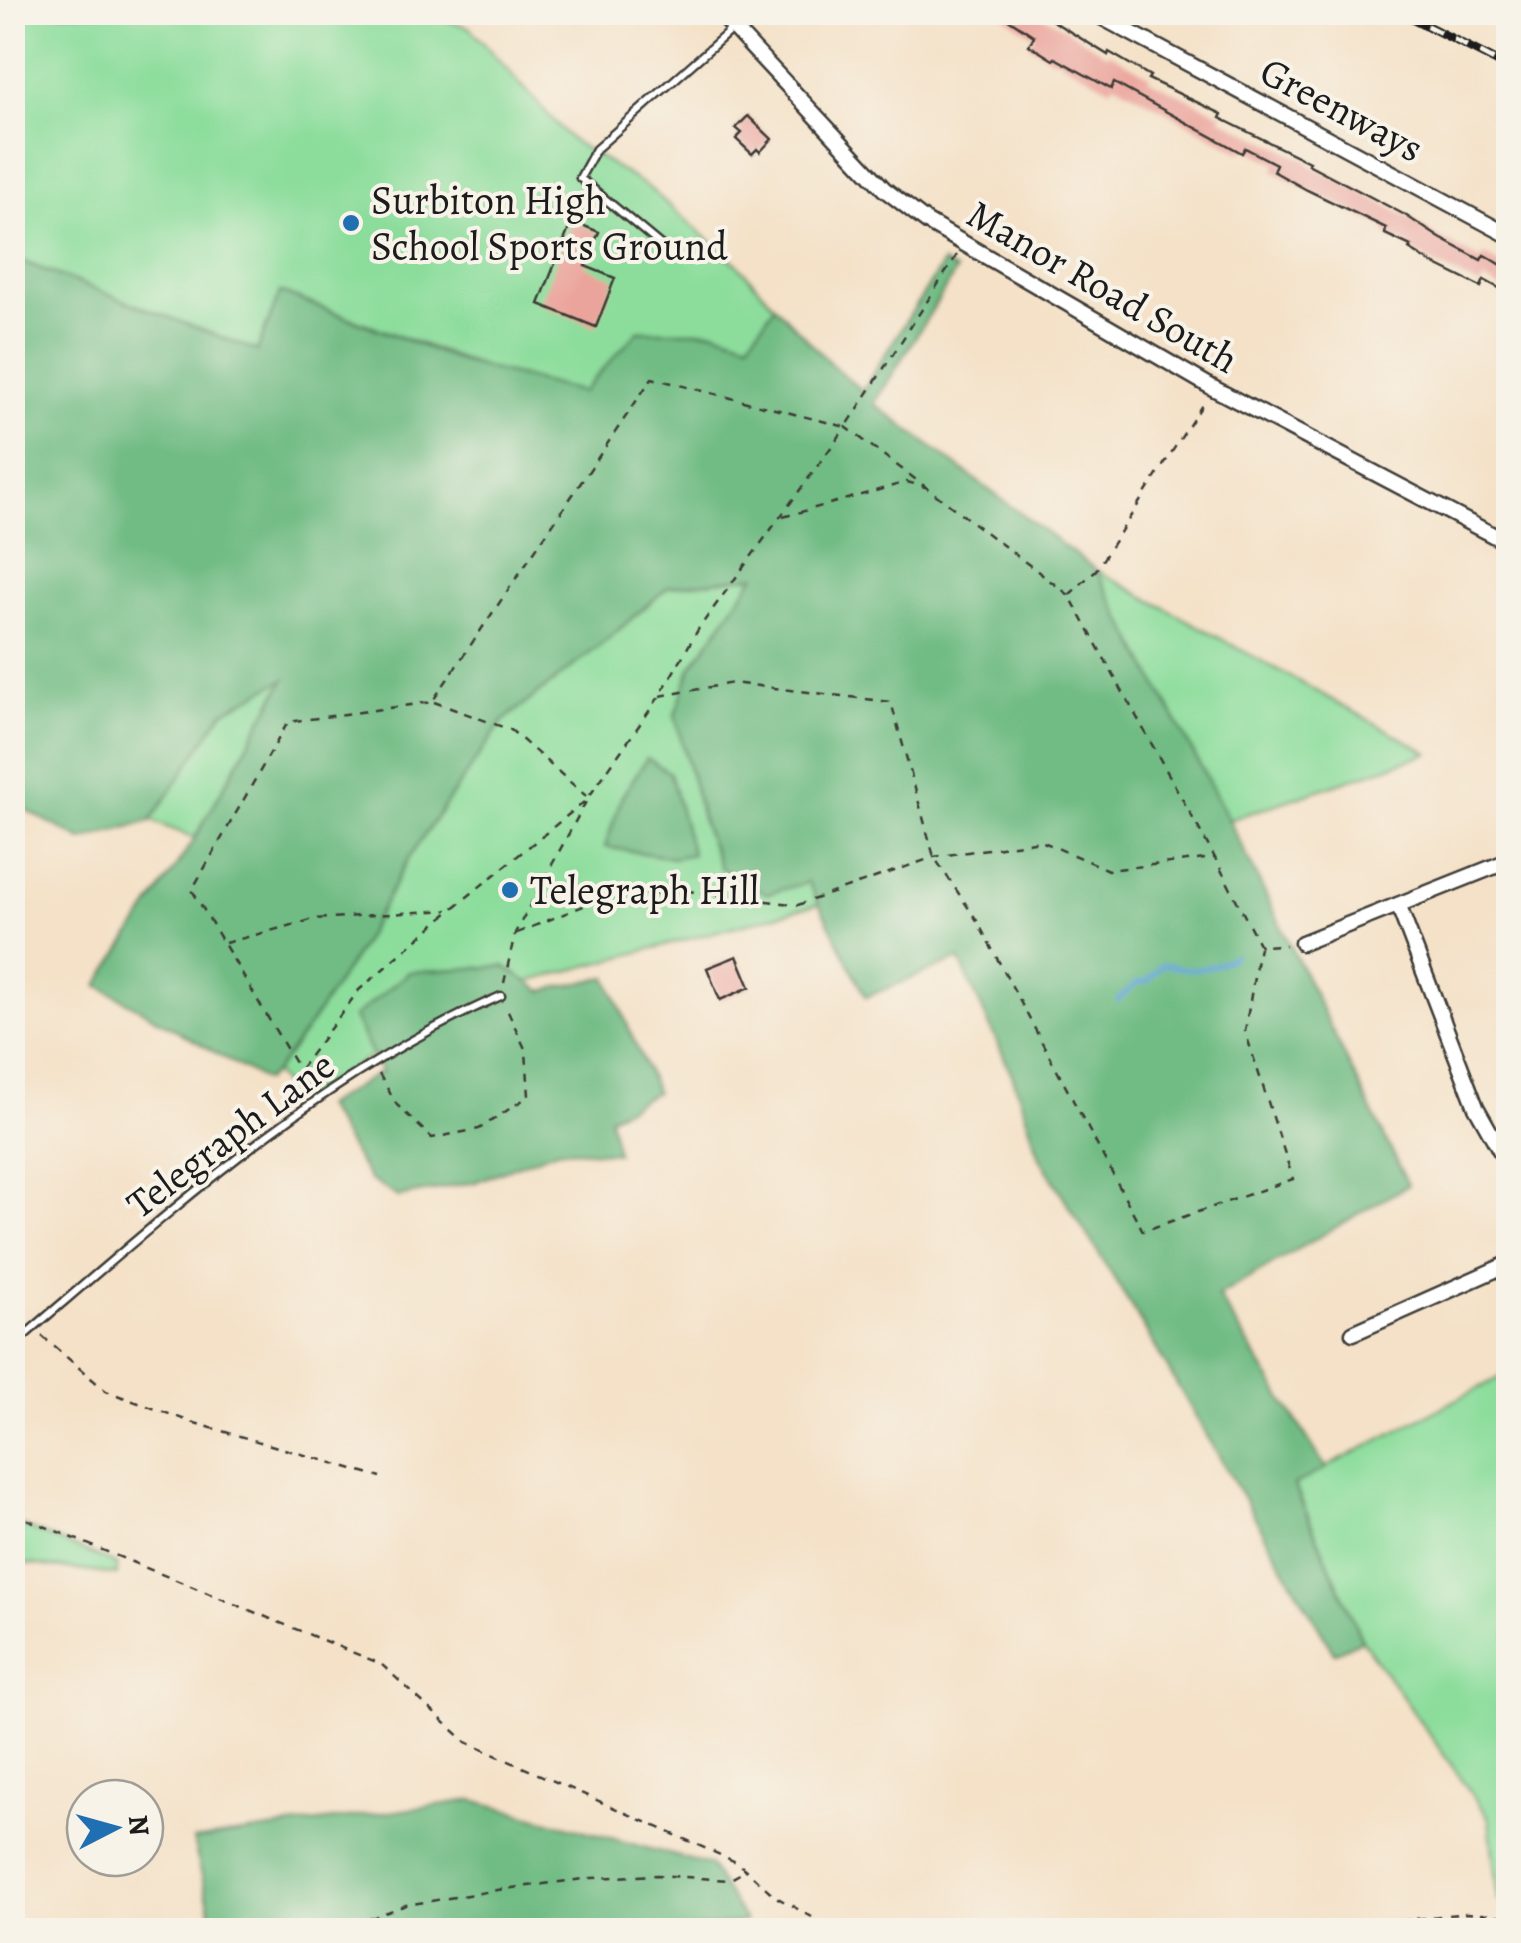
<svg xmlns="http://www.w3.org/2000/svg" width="1521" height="1943" font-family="Alegreya,serif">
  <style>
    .green { fill: #8cdd9c; stroke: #547c5c; stroke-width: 2.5; fill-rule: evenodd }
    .forest { fill: #71bc84; stroke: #466c50; stroke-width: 2.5 }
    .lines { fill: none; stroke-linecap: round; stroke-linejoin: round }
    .stream { stroke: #61a5d6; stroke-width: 5 }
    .building { fill: #eba49c }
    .lane-casing { stroke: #3c3a36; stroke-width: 11 }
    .street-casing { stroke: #3c3a36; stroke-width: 19 }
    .path { stroke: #3c3a36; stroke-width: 2.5; stroke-dasharray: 8 8; stroke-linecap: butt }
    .lane { stroke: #fff; stroke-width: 6 }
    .street { stroke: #fff; stroke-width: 14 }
    .rail-casing { stroke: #1c1c1c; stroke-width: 9 }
    .rail { stroke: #f7f3e8; stroke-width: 5; stroke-dasharray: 15; stroke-linecap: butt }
    .poi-dot { fill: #1f6fb2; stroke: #f7f3e8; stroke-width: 4 }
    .labels { text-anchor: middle; stroke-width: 8; stroke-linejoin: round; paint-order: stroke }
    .street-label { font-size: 40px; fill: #1c1c1c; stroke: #f7f3e8 }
    .poi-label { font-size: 40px; fill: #1c1c1c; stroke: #f7f3e8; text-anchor: start }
  </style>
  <rect width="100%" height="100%" fill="#f7f3e8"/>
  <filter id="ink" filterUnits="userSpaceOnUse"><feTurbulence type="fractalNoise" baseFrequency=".01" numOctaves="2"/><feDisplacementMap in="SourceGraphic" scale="20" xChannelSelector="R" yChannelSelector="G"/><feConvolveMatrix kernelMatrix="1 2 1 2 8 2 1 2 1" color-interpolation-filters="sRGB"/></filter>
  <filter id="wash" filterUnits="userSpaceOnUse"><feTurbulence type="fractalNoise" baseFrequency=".0048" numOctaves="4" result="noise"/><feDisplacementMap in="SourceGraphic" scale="40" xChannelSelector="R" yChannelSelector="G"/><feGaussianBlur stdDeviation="2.25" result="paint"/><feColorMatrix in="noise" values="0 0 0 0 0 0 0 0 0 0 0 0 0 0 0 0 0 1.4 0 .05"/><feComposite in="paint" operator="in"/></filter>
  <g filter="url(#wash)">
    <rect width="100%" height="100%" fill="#f4e1c7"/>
    <g class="green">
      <path d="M 13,13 L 418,13 L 469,27 L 571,140 L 649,188 L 739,266 L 775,306 L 749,342 L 715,331 L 638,331 L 583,392 L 486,368 L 280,292 L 257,351 L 13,258 L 12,155 L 19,137 L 13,133 Z"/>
      <path d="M 1096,570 L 1429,753 L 1229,820 Z"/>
      <path d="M 756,575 L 691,668 L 675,715 L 704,826 L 720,867 L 740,877 L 808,881 L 819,904 L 528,982 L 504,966 L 354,1017 L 373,1055 L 297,1102 L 274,1073 L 359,949 L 410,856 L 503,721 L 608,639 L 668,587 ZM 622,797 L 673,858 L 606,847 Z"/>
      <path d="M 286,677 L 195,838 L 151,821 L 223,712 Z"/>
      <path d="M 1508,1373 L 1508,1901 L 1498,1900 L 1489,1818 L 1362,1640 L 1294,1484 Z"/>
      <path d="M 13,1522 L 116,1564 L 117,1575 L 13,1562 Z"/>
    </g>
    <g class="forest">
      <path d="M 13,258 L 257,351 L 280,292 L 464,362 L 582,392 L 638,331 L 715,331 L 749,342 L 775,306 L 832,365 L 862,391 L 943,263 L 956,271 L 874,404 L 1096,570 L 1229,820 L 1408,1185 L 1218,1296 L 1326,1468 L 1294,1485 L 1362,1640 L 1334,1653 L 1133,1309 L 1041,1160 L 1013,1077 L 959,959 L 866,997 L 808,882 L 767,894 L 720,868 L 704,826 L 675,715 L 691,668 L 755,576 L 668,587 L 608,639 L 503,721 L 410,856 L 359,949 L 309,1026 L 274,1073 L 265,1081 L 98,985 L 195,838 L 285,679 L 223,712 L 151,821 L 82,840 L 13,803 Z"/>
      <path d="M 647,758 L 670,773 L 692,854 L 674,858 L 605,847 L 622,796 Z"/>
      <path d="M 504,966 L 542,991 L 607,977 L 656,1092 L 609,1117 L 617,1153 L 559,1149 L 475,1182 L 398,1197 L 369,1179 L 324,1106 L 381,1072 L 354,1017 L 409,972 Z"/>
      <path d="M 473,1800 L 709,1865 L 745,1921 L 685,1930 L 184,1930 L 213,1921 L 193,1840 Z"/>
    </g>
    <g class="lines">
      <path class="stream" d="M 1118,1000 L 1136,983 L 1147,982 L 1162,965 C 1173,965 1180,969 1190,969 C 1204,970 1222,963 1234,956"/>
    </g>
    <g id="blocks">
      <g class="building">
        <path d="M 998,12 L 1038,12 L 1108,55 L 1109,52 L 1150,76 L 1148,79 L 1222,114 L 1220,118 L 1309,162 L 1308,164 L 1405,215 L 1440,238 L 1481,260 L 1484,255 L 1495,261 L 1508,269 L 1508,293 L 1484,280 L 1481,287 L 1432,263 L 1409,249 L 1411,246 L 1385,234 L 1386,228 L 1307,190 L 1273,171 L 1276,164 L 1245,148 L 1242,153 L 1114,83 L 1111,89 L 1055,58 L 1053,60 L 1029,45 L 1034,36 Z"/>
        <path d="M 748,116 L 772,139 L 760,152 L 757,149 L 752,154 L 736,139 L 742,133 L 736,128 Z"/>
        <path d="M 572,221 L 599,232 L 585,266 L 615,278 L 596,327 L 539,304 Z"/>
        <path d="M 737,956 L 750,987 L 720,1000 L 707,968 Z"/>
      </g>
    </g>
  </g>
  <g filter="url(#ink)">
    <use href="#blocks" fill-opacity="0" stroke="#3c3a36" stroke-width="2.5"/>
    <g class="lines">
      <g class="lane-casing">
        <g id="lane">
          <path d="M 669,252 L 580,178 L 596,149 L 732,29"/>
          <path d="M 12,1346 C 164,1217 316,1076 501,996"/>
        </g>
      </g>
      <g class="street-casing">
        <g id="street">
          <path d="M 719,12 L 884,189 L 927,222 L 1213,388 L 1508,543"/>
          <path d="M 1092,12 L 1508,235"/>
          <path d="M 1399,907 L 1476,1107 L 1508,1164"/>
          <path d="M 1302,943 L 1508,861"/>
          <path d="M 1353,1333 L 1508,1264"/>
        </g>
      </g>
      <g class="path">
        <path d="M 783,517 L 907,482 L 925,487"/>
        <path d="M 1069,595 L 1096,570 L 1204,402"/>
        <path d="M 660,696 L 733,683 L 891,702 L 934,857 L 976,919 L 1143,1231 L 1293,1179 L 1245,1031 L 1259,947"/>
        <path d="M 434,702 L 511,730 L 586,796"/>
        <path d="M 517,933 L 603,898 L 688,891 L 798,905 L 934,857 L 1041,841 L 1108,870 L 1214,858"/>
        <path d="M 225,943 L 315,919 L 448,910"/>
        <path d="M 504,983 L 515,933 L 588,798 L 659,697 L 699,628 L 846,427 L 1069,595 L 1215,858 L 1260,946 L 1285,945"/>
        <path d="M 300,1069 L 359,990 L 451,910 L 584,802"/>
        <path d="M 379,1074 L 397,1105 L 432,1138 L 479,1129 L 529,1096 L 526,1051 L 505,1005"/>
        <path d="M 311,1090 L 192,890 L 288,722 L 432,702 L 652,378 L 846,427 L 957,255"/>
        <path d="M 42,1336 L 106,1391 L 191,1422 L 381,1477"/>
        <path d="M 12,1513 L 381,1664 L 466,1742 L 738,1863 L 776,1897 L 830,1927 L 860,1930"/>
        <path d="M 340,1930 L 406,1905 L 504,1889 L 592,1878 L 657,1875 L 729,1880 L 745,1871"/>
        <path d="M 1321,1930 L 1466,1913 L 1508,1916"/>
      </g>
      <use href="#lane" class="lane"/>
      <use href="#street" class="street"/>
      <g class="rail-casing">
        <path id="rail" d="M 1400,12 L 1508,67"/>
      </g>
      <use href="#rail" class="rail"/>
    </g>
  </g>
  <g class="poi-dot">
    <circle cx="351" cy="223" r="10"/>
    <circle cx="510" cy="890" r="10"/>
  </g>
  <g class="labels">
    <g class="street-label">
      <text transform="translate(1342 109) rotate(28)" y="14">Greenways</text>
      <text transform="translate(1103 286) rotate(30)" y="14">Manor Road South</text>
      <text transform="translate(230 1134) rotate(-37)" y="14">Telegraph Lane</text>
    </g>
    <g class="poi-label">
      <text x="371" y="214">Surbiton High<tspan x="371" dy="46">School Sports Ground</tspan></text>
      <text x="530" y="904">Telegraph Hill</text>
    </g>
  </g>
  <rect width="1521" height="1943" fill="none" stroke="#f7f3e8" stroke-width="50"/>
  <g transform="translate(115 1828) rotate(84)"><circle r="48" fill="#f7f3e8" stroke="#9f9d96" stroke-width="2.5"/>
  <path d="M0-8L18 38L0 25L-18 38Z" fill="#1f6fb2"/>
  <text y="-15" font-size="28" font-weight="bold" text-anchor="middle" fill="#1c1c1c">N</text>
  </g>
</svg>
